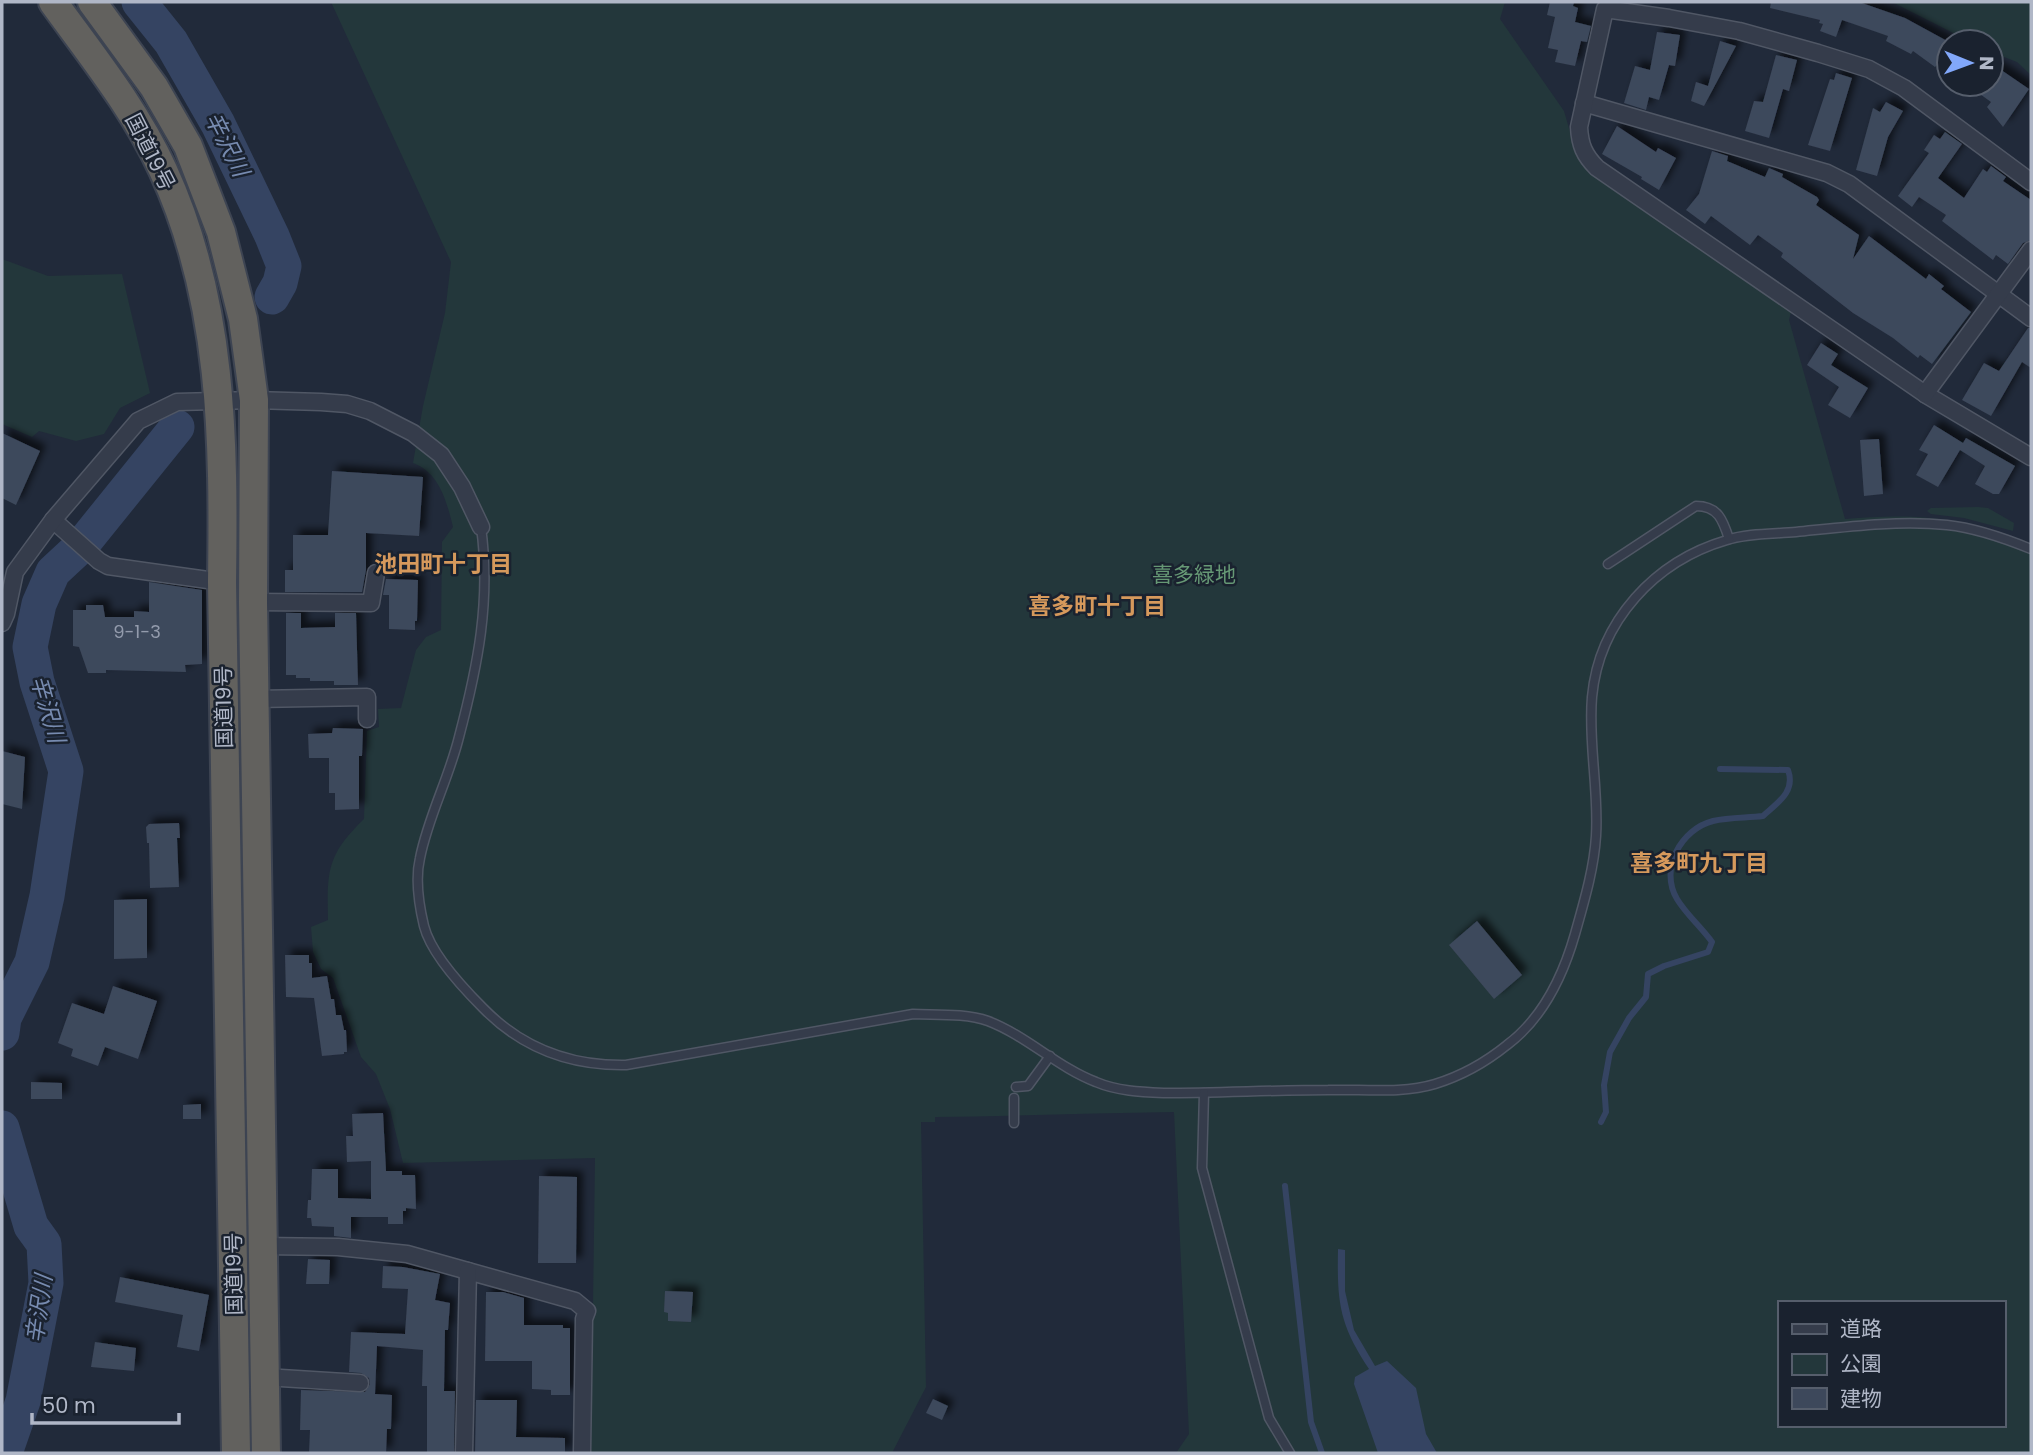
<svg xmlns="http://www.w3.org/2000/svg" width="2033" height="1455" font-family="Poppins,'Noto Sans JP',sans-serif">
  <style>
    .green { fill: #23373b; fill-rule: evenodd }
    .water { fill: #354462 }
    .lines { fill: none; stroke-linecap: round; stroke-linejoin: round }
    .stream { stroke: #354462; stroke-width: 6 }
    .river { stroke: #354462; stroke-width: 35 }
    .building { fill: #3d485b; filter: url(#shadow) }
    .service-casing { stroke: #505765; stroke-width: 11 }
    .minor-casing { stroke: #505765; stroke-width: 19 }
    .trunk-casing { stroke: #3d4452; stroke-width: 32 }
    .service { stroke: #353c4b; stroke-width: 8 }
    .minor { stroke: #353c4b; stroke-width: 16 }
    .trunk { stroke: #62615e; stroke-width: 28 }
    .labels { text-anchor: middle; stroke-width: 5; stroke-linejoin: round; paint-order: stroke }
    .number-label { font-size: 18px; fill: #939bac }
    .street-label { font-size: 21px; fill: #b0b7c7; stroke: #1a222f }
    .park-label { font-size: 21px; fill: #669875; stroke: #1a222f }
    .water-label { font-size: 23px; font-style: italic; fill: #778bb0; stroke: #1a222f }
    .neighbourhood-label { font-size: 23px; font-weight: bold; fill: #d6995c; stroke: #1a222f }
  </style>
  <defs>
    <filter id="shadow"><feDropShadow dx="6" dy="-6" stdDeviation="3.5" flood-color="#0009"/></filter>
  </defs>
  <rect width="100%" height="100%" fill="#212a3a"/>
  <g class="green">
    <path d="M 331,2 L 1505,2 L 1500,19 L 1564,111 L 1577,156 L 1590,173 L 1791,312 L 1789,320 L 1845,519 C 1913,513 1968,517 2031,544 L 2031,1453 L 1176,1453 L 1189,1434 L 1174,1112 C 1094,1113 1015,1116 935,1117 L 935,1122 L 921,1122 L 926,1387 L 892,1453 L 591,1453 L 595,1158 L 403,1163 L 390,1109 L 376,1074 L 361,1057 L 333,978 L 321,969 L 313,952 L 311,927 L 328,920 C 327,870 327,855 364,819 L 367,731 L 379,727 L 378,709 L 401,708 L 416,650 L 426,637 L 441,630 L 442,542 L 453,527 C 447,502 439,472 413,463 L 423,406 L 445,313 L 451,262 ZM 1779,1303 L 2003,1303 L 2003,1425 L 1779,1425 Z"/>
    <path d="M 1892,2 L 2031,2 L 2031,75 L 2017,62 L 1991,52 L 1991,42 L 1971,42 Z"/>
    <path d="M 2,259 L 48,276 L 122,274 L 150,393 L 120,408 L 104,434 L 76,441 L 39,431 L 32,437 L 2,424 Z"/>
    <path d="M 1978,507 L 1988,508 L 2014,523 L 2013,531 L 1964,518 L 1931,514 L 1927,511 L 1931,508 Z"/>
  </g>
  <path class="water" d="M 1338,1249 L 1345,1250 L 1345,1291 L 1354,1330 L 1375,1366 L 1387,1361 L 1416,1388 L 1426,1434 L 1437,1453 L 1378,1453 L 1354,1384 L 1355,1377 L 1369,1369 C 1339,1324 1337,1302 1338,1249 Z"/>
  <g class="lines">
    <g class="stream">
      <path d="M 1601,1122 L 1606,1112 L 1604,1085 L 1610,1052 L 1629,1018 L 1646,997 L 1648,974 L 1664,966 L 1708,952 L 1712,942 C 1701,927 1686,914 1677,899 C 1659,869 1681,829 1713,821 C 1729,817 1747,818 1763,816 C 1777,803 1796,792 1788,770 L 1720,769"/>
      <path d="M 1285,1186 L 1311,1422 L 1322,1453"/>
    </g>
    <g class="river">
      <path d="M 139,2 L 171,42 L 218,124 L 272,236 L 284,266 L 280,283 L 272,297"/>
      <path d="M 2,1033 L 4,1018 L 32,962 L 47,896 L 66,771 L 37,682 L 30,647 L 39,604 L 53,572 L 81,546 L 177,427"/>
      <path d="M 2,1128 L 31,1226 L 44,1244 L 46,1283 L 23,1401 L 5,1453"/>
    </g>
  </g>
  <g class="building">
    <path d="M 1550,2 L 1574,2 L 1573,6 L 1578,8 L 1575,22 L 1591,26 L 1587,42 L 1581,41 L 1575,66 L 1555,62 L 1558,50 L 1548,48 L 1555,17 L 1547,15 Z"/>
    <path d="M 1771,2 L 1859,2 L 1905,18 L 1949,42 L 1949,72 L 1938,64 L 1935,67 L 1913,51 L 1911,54 L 1886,41 L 1888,36 L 1842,20 L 1836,37 L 1820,31 L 1823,24 L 1819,23 L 1820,20 L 1770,8 Z"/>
    <path d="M 1657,32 L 1680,35 L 1675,66 L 1669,65 L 1659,100 L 1649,97 L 1646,110 L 1624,103 L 1635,66 L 1650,70 Z"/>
    <path d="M 1720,41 L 1736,46 L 1704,106 L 1691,101 L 1696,82 L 1708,86 Z"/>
    <path d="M 1776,55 L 1797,60 L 1789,91 L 1783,89 L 1769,138 L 1745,131 L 1754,101 L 1763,102 Z"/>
    <path d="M 1991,63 L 2029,89 L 2003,127 L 1987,107 L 1991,102 L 1966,84 L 1991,84 Z"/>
    <path d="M 1836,73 L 1852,78 L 1830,151 L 1808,145 L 1830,79 L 1834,80 Z"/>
    <path d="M 1886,102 L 1903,111 L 1888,137 L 1877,176 L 1856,170 L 1873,108 L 1880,112 Z"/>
    <path d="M 1617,126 L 1656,152 L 1658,148 L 1676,158 L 1659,190 L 1641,179 L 1642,177 L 1602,154 Z"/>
    <path d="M 1945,132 L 1962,144 L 1938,178 L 1964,198 L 1983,169 L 1987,172 L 1991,166 L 2006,177 L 2003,181 L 2031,200 L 2031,240 L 2023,243 L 2008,264 L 1996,255 L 1993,260 L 1942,221 L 1946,215 L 1919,197 L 1912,207 L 1898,196 L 1929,153 L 1924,150 L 1934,135 L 1940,139 Z"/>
    <path d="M 1712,151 L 1728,156 L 1727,161 L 1765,177 L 1769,168 L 1783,174 L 1782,177 L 1817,197 L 1819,200 L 1816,205 L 1859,235 L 1853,259 L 1869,236 L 1926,279 L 1929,274 L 1944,286 L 1941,289 L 1971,312 L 1932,364 L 1920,355 L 1918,358 L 1893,338 L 1853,313 L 1781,257 L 1783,253 L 1758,235 L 1750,245 L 1711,216 L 1705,224 L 1686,210 L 1699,194 Z"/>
    <path d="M 2028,328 L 2031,328 L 2031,368 L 2022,362 L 1991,416 L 1962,400 L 1984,363 L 1999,371 Z"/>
    <path d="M 1821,343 L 1838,354 L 1831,365 L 1868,388 L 1850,418 L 1828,405 L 1839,387 L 1807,365 Z"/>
    <path d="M 1934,425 L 1963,443 L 1966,438 L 2015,466 L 1999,494 L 1993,494 L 1975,484 L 1985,466 L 1960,450 L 1938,487 L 1916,475 L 1928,454 L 1919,450 Z"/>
    <path d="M 2,433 L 40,451 L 16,505 L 2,498 Z"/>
    <path d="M 1879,439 L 1883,494 L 1864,496 L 1860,440 Z"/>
    <path d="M 332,471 L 423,477 L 419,536 L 366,533 L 366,570 L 362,592 L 285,592 L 285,570 L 293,570 L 293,535 L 328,535 Z"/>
    <path d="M 386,579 L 418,580 L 417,621 L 415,621 L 415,630 L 389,629 L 389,595 L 383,595 Z"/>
    <path d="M 149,582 L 202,590 L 202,664 L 185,665 L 186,672 L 106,670 L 106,673 L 88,673 L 79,647 L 73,646 L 73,610 L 86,610 L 86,605 L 103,605 L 105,617 L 134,617 L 134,611 L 149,612 Z"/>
    <path d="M 286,613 L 301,613 L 301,628 L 335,627 L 335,613 L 356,613 L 358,685 L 334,685 L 334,681 L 310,681 L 310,678 L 296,678 L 296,675 L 286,675 Z"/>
    <path d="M 333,728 L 363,729 L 362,756 L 359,756 L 359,809 L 335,810 L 335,793 L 329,793 L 329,758 L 309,758 L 308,734 L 332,733 Z"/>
    <path d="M 2,751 L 25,757 L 22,809 L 2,804 Z"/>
    <path d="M 179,823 L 180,838 L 177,838 L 179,887 L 150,888 L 149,843 L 147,843 L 146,827 L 149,824 Z"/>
    <path d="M 147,899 L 147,958 L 114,959 L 114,900 Z"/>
    <path d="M 1477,921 L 1522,975 L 1494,999 L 1449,945 Z"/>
    <path d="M 285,955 L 309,955 L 309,963 L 312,963 L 312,978 L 327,976 L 331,999 L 334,999 L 336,1015 L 341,1015 L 344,1030 L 346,1030 L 347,1052 L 344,1052 L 344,1054 L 322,1056 L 314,998 L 286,997 Z"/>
    <path d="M 113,986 L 157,1001 L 138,1059 L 105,1047 L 98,1066 L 71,1056 L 73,1049 L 58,1043 L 72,1003 L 104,1014 Z"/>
    <path d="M 31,1082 L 62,1083 L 62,1099 L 31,1099 Z"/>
    <path d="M 201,1104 L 201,1119 L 183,1119 L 183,1105 Z"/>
    <path d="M 383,1113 L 386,1171 L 402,1171 L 402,1175 L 415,1175 L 416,1209 L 406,1208 L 406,1211 L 403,1211 L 403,1224 L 388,1224 L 388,1217 L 351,1217 L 351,1238 L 334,1236 L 334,1227 L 312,1226 L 311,1218 L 307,1218 L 308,1200 L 311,1200 L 312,1169 L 338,1169 L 338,1198 L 371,1199 L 371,1161 L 347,1162 L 346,1136 L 353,1136 L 352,1114 Z"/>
    <path d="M 539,1176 L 577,1177 L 576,1263 L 538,1263 Z"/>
    <path d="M 308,1259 L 330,1260 L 329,1284 L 306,1284 Z"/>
    <path d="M 383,1266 L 403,1267 L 440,1274 L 435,1300 L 450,1303 L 448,1330 L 445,1330 L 444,1391 L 455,1391 L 454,1453 L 427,1453 L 427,1386 L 422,1386 L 423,1350 L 377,1346 L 375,1394 L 392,1395 L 391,1429 L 387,1429 L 386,1453 L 309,1453 L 310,1430 L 300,1430 L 301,1390 L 365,1392 L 370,1384 L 369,1378 L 361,1373 L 349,1372 L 351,1332 L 405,1334 L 408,1289 L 382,1288 Z"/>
    <path d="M 120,1277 L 209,1295 L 199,1351 L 177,1347 L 183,1315 L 115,1302 Z"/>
    <path d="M 665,1291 L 693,1292 L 691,1322 L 668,1321 L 668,1313 L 664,1312 Z"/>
    <path d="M 486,1292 L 503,1292 L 524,1298 L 524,1325 L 563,1325 L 563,1328 L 570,1328 L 570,1395 L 551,1395 L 551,1390 L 532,1389 L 532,1361 L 485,1361 Z"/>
    <path d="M 95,1342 L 136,1348 L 134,1371 L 91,1367 Z"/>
    <path d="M 933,1399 L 948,1406 L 942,1420 L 926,1413 Z"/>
    <path d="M 476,1400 L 517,1400 L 516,1437 L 565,1438 L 565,1453 L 475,1453 Z"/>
  </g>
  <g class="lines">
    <g class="service-casing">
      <g id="service">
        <path d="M 481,527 C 491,600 478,665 459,737 C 449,778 428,817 420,858 C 415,879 419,905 424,926 C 431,954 463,988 483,1008 C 522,1048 570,1066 626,1065 L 913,1014 C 936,1015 966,1013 988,1021 C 1027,1036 1057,1067 1096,1082 C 1117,1091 1141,1092 1164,1093 C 1219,1093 1274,1090 1328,1090 C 1363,1089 1402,1094 1435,1084 C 1461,1076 1486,1062 1507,1045 C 1543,1018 1563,976 1575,934 C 1584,902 1594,869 1596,836 C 1599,790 1588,743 1592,697 C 1599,621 1655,561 1727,540 C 1748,533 1774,534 1796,532 C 1845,527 1897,520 1947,525 C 1976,528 2004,538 2031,549"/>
        <path d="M 1608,564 L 1696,506 C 1718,506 1723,520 1729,539"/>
        <path d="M 1016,1087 L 1028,1086 L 1050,1056"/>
        <path d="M 1204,1093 L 1202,1168 L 1269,1418 L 1290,1453"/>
        <path d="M 1014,1098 L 1014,1123"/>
      </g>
    </g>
    <g class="minor-casing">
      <g id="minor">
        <path d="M 1584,103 L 1827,173 L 1849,184 L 2031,318"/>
        <path d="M 2031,182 L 1904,88 L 1869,69 L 1818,53 L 1739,31 L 1669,18 L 1605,9 L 1579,127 C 1580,145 1584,155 1597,168 L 1925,394 L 2031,457"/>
        <path d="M 1925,394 L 2031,250"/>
        <path d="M 53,520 L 99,561 L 108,566 L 222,582"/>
        <path d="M 253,602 L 371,603 L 376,573"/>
        <path d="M 2,623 L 6,614 L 15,572 L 53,520 L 138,421 L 177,402 L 254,400 L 321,402 L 347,404 L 370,411 L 413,433 L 441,455 L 462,487 L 481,527"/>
        <path d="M 255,699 L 367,697 L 367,719"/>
        <path d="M 262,1246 L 338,1247 L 407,1254 L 575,1301 L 587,1311 L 584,1319 L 582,1453"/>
        <path d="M 265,1377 L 360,1383"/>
        <path d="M 464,1453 L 468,1271"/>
      </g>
    </g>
    <g class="trunk-casing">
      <g id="trunk">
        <path d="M 53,2 C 92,56 135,109 163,170 C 223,300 224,442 222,582 L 236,1453"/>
        <path d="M 92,2 L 154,87 L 188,146 L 221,232 L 243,319 L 254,400 L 253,602 L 266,1453"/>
      </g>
    </g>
    <use href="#service" class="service"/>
    <use href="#minor" class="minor"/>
    <use href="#trunk" class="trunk"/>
  </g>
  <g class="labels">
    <g class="number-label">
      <text x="137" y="638">9-1-3</text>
    </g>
    <g class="street-label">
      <text transform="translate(150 152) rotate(63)" y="7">国道19号</text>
      <text transform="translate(224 707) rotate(-91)" y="7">国道19号</text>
      <text transform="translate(234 1274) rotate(-91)" y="7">国道19号</text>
    </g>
    <g class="park-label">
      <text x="1194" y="582">喜多緑地</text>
    </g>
    <g class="water-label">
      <text transform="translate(227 144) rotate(63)" y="8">辛沢川</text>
      <text transform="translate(48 709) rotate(74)" y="8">辛沢川</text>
      <text transform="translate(39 1309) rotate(-82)" y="8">辛沢川</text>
    </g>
    <g class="neighbourhood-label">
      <text x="443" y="572">池田町十丁目</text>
      <text x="1097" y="614">喜多町十丁目</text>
      <text x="1699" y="871">喜多町九丁目</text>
    </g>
  </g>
  <rect width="2033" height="1455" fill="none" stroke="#b0b7c7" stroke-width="7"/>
  <rect x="1778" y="1301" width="228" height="126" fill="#1a222f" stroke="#565e6c" stroke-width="2"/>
  <rect x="1792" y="1324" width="35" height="10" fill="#353c4b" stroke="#565e6c" stroke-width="2"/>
  <text x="1840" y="1336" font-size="21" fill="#b0b7c7">道路</text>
  <rect x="1792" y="1354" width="35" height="21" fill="#23373b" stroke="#565e6c" stroke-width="2"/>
  <text x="1840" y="1371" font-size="21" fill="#b0b7c7">公園</text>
  <rect x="1792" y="1388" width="35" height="21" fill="#3d485b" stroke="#565e6c" stroke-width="2"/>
  <text x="1840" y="1406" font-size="21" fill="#b0b7c7">建物</text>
  <g transform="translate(1970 63) rotate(91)"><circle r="33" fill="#1a222f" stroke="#565e6c" stroke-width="2"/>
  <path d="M0-5L12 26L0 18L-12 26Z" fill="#82a8fa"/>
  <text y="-10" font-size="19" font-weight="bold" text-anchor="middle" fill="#b0b7c7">N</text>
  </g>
  <path d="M32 1413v10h147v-10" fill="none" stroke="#b0b7c7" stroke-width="3.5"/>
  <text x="42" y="1413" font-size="21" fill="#b0b7c7" stroke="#1a222f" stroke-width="5" paint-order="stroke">50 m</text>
</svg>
